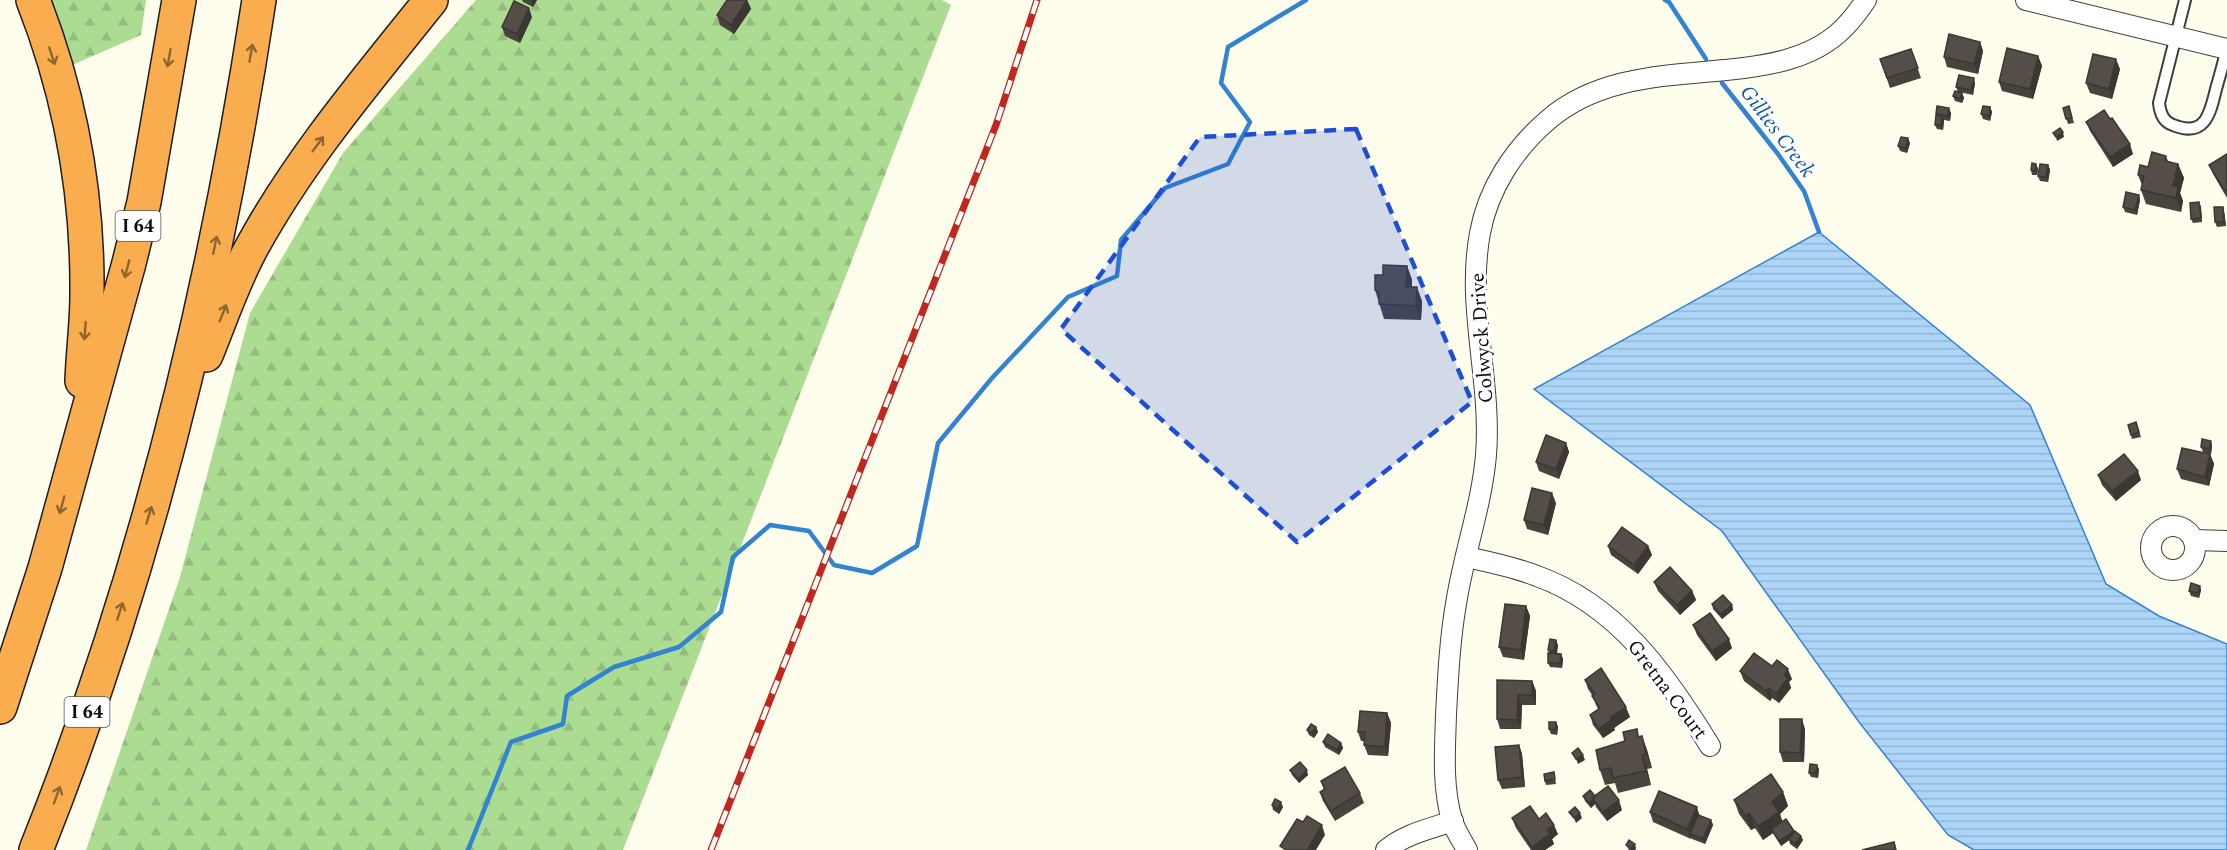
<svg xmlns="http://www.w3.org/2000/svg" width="2227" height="850" font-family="Spectral,serif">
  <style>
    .forest { fill: url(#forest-firs) }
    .water { fill: url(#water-rules); stroke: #3283d2; stroke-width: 1.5 }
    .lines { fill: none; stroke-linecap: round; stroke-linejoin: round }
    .stream { stroke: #3283d2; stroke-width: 4.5 }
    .lane-casing { stroke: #3f3f3f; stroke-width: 14 }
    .street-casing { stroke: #3f3f3f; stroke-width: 22 }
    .highway-casing { stroke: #1d1d1d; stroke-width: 36 }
    .lane { stroke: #fff; stroke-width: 10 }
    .street { stroke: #fff; stroke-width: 20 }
    .highway { stroke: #faad4e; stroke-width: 33 }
    .rail-casing { stroke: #c1271f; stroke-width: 7 }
    .rail { stroke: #fff; stroke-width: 4.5; stroke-dasharray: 14; stroke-linecap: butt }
    .wall { fill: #49433e }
    .shaded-wall { fill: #3c3732 }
    .building { fill: #554e48; stroke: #3c3732; stroke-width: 1.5 }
    .oneway { stroke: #8f6530 }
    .marked { fill: #1d4ed8; fill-opacity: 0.2; stroke: #1d4ed8; stroke-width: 4.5; stroke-dasharray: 12 8; stroke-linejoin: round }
    .labels { text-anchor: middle; stroke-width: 6; stroke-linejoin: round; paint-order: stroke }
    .shield { fill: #fff; stroke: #555; stroke-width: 1.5 }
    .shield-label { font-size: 18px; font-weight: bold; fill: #0c0c0c }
    .street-label { font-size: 20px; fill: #0c0c0c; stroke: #fff }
    .water-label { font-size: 21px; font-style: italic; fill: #1155a2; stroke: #fff }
  </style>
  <defs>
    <pattern id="forest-firs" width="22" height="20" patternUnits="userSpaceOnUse" patternTransform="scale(1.5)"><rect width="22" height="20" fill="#acdc92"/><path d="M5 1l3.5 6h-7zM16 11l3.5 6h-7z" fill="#93bc7d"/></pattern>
    <pattern id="water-rules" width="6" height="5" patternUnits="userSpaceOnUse" patternTransform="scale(1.5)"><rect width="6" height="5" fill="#add5f8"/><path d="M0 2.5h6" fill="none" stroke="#94b6d3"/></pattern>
  </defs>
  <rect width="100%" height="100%" fill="#fffdeb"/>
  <g class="forest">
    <path d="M 49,0 L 146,0 L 141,35 L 72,65 Z"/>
    <path d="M 476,0 L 942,0 L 951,5 L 623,850 L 86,850 L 180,577 L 250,313 L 343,153 Z"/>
  </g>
  <path class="water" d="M 1819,232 L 2030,405 L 2106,584 L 2159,616 L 2227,644 L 2227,850 L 1974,850 L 1948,835 L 1859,722 L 1722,531 L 1534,389 Z"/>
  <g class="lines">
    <g class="stream">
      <path d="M 1665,0 L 1669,2 L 1706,59"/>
      <path d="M 1722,83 L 1778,154 L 1804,191 L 1819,232"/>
      <path d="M 468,850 L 511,742 L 563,724 L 567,696 L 614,667 L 679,647 L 721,612 L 733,557 L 770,525 L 809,531 L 834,565 L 872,573 L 917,546 L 938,443 L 992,378 L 1068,297 L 1117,276 L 1121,240 L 1165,188 L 1228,164 L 1250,122 L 1221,83 L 1228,47 L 1306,0"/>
    </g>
    <g class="lane-casing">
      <path id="lane" d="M 2185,0 L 2159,103 C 2160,113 2163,122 2173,125 C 2205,138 2210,114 2216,89 C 2220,75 2224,61 2227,48"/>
    </g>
    <g class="street-casing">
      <g id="street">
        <path d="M 2026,0 L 2227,49"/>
        <circle cx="2173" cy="548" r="22"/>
        <path d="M 2195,540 L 2227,541"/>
        <path d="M 1466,557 C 1489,562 1514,567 1537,576 C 1618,605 1667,676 1710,746"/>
        <path d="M 1386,850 C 1405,834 1429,829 1453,821"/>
        <path d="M 1467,850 C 1462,840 1455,831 1452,820 C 1442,786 1445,750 1446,715 C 1448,676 1450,636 1457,598 C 1465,550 1482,503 1486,455 C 1492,381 1466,307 1480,233 C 1488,189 1514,149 1548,120 C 1602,73 1677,76 1744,68 C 1773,64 1804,58 1828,41 C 1844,31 1856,15 1866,0"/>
      </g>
    </g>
    <g class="highway-casing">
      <g id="highway">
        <path d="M 33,0 C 70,94 88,194 87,295 C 87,323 83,353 82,381"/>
        <path d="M 206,355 C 221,318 234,279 253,245 C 302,156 368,79 431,0"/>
        <path d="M 0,707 L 45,568 L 129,263 L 144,202 L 179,0"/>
        <path d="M 36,850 C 145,578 215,290 259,0"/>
      </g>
    </g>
    <use href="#lane" class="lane"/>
    <use href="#street" class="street"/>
    <use href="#highway" class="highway"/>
    <g class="rail-casing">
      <path id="rail" d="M 711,850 L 996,125 L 1037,0"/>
    </g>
    <use href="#rail" class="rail"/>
  </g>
  <g class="wall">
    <path d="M 522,0 L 537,0 L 533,7 L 523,2 Z"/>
    <path d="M 747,0 L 751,9 L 734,34 L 720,25 L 717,15 Z"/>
    <path d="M 532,17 L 520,43 L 505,36 L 502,27 Z"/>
    <path d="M 1980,42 L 1983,51 L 1978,74 L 1947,67 L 1944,57 Z"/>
    <path d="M 1911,49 L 1921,78 L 1890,88 L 1880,59 Z"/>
    <path d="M 2038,56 L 2042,66 L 2033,99 L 2002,91 L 1999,82 Z"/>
    <path d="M 2120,69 L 2112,99 L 2090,93 L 2086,83 Z"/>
    <path d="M 1975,83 L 1973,95 L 1959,92 L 1962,93 L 1964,98 L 1962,103 L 1955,101 L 1953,96 L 1958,92 L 1956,87 Z"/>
    <path d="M 2069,106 L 2074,123 L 2068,124 L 2063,108 Z"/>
    <path d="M 1990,107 L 1992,112 L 1990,121 L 1983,119 L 1981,114 Z"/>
    <path d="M 1951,113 L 1950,121 L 1944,120 L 1943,130 L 1937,129 L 1935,125 L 1936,114 Z"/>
    <path d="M 2086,122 L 2133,154 L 2113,167 L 2090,131 Z"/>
    <path d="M 1910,143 L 1907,153 L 1900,151 L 1898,146 Z"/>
    <path d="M 2227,154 L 2227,198 L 2213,174 L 2209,165 Z"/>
    <path d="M 2166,156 L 2168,161 L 2178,164 L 2184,178 L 2180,193 L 2183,201 L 2181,212 L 2146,204 L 2141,190 L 2142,185 L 2138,175 Z"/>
    <path d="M 2036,164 L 2038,169 L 2037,175 L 2032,175 L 2031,170 Z"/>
    <path d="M 2048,165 L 2050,170 L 2048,182 L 2040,181 L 2038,176 Z"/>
    <path d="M 2139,195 L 2140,200 L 2137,215 L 2125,212 L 2123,207 Z"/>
    <path d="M 2199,202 L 2201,207 L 2202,222 L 2193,223 L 2191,219 Z"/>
    <path d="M 2223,207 L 2224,211 L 2226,226 L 2217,227 L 2215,222 Z"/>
    <path d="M 1407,266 L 1412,280 L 1412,287 L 1422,301 L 1421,320 L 1384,319 L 1375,290 L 1383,275 Z"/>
    <path d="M 2136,422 L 2141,437 L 2132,439 L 2128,425 Z"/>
    <path d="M 2211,441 L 2212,446 L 2211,454 L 2203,452 L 2201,447 Z"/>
    <path d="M 1566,443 L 1569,452 L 1559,479 L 1539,471 L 1536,462 Z"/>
    <path d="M 2210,454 L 2214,464 L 2209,486 L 2181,479 L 2177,469 Z"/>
    <path d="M 2098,475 L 2141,480 L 2116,501 L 2102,485 Z"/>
    <path d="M 1556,503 L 1548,535 L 1527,529 L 1524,520 Z"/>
    <path d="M 1608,546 L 1648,546 L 1652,555 L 1638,574 L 1611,555 Z"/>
    <path d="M 1654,582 L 1692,591 L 1696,600 L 1680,615 L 1658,591 Z"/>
    <path d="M 2200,586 L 2201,590 L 2199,598 L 2191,596 L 2189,591 Z"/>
    <path d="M 1712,604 L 1732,605 L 1733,610 L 1722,619 L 1713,609 Z"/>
    <path d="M 1526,606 L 1530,616 L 1524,660 L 1503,657 L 1499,647 Z"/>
    <path d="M 1693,625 L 1732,648 L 1716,661 L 1697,635 Z"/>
    <path d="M 1558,645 L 1557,654 L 1561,654 L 1563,659 L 1562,668 L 1550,667 L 1548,663 L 1549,654 L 1548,650 Z"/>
    <path d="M 1772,666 L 1792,679 L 1789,682 L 1791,688 L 1779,703 L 1772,698 L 1770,701 L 1744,681 L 1740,671 Z"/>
    <path d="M 1497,680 L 1532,681 L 1536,691 L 1536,705 L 1522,705 L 1521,729 L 1500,729 L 1497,719 Z"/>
    <path d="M 1585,680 L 1630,717 L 1614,728 L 1615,730 L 1603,738 L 1593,725 L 1590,715 L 1598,709 L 1596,705 L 1592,695 L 1588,689 Z"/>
    <path d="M 1387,713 L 1391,723 L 1388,756 L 1368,755 L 1364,745 L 1365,741 L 1361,741 L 1358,732 Z"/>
    <path d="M 1556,722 L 1558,727 L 1557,735 L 1551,734 L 1549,729 Z"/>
    <path d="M 1316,727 L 1318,732 L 1314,738 L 1309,735 L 1307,730 Z"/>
    <path d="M 1637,729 L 1639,737 L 1642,736 L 1647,750 L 1652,768 L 1647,769 L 1651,785 L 1618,793 L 1615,783 L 1605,785 L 1600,770 Z"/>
    <path d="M 1805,729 L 1804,762 L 1783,762 L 1780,752 Z"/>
    <path d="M 1323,742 L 1341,743 L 1343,748 L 1339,755 L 1325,747 Z"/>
    <path d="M 1519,745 L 1522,754 L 1525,787 L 1502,789 L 1498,780 Z"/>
    <path d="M 1819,769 L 1818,778 L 1811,777 L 1809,773 Z"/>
    <path d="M 1290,770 L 1308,775 L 1299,783 L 1292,775 Z"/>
    <path d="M 1554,772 L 1556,784 L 1546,785 L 1545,781 Z"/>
    <path d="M 1321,781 L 1360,793 L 1364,803 L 1335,821 L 1323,801 L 1320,792 L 1324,790 Z"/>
    <path d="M 1783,792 L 1788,806 L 1780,814 L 1782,821 L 1794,831 L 1803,840 L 1797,849 L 1790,844 L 1789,840 L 1781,846 L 1773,833 L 1763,840 L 1755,828 L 1751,830 L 1739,814 L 1734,800 Z"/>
    <path d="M 1583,796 L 1595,796 L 1622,810 L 1607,821 L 1596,807 L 1595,804 L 1591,808 L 1585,801 Z"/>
    <path d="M 1272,805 L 1283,807 L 1279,814 L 1273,810 Z"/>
    <path d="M 1650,812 L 1700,816 L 1711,820 L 1713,825 L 1705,844 L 1692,839 L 1692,837 L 1691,839 L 1653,822 Z"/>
    <path d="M 1512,818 L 1539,819 L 1558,834 L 1552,839 L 1554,844 L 1545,850 L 1531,850 L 1516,828 Z"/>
    <path d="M 1626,845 L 1636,848 L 1635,850 L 1629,850 Z"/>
  </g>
  <g class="shaded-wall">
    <path d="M 532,0 L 537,0 L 533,7 L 531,2 Z"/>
    <path d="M 747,0 L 751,9 L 734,34 L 731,25 Z"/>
    <path d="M 529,8 L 532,17 L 520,43 L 517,34 Z"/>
    <path d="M 1980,42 L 1983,51 L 1978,74 L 1974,64 Z"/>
    <path d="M 2038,56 L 2042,66 L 2033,99 L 2030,89 Z"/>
    <path d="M 2116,59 L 2120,69 L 2112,99 L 2109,89 Z"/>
    <path d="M 1974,78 L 1975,83 L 1973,95 L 1971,90 Z"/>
    <path d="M 1962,93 L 1964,98 L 1962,103 L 1960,99 Z"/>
    <path d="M 1990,107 L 1992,112 L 1990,121 L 1989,116 Z"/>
    <path d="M 1949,108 L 1951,113 L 1950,121 L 1948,116 Z"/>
    <path d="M 1942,116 L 1944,121 L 1943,130 L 1941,125 Z"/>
    <path d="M 2063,132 L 2064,137 L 2057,141 L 2056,137 Z"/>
    <path d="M 1908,138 L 1910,143 L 1907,153 L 1905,148 Z"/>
    <path d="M 2130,144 L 2133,154 L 2113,167 L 2110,157 Z"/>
    <path d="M 2036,164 L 2038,169 L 2037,175 L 2035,171 Z"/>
    <path d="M 2178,164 L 2184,178 L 2180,193 L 2183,201 L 2181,212 L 2176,198 L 2173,186 Z"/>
    <path d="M 2048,165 L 2050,170 L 2048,182 L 2046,177 Z"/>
    <path d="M 2139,195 L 2140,200 L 2137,215 L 2135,210 Z"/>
    <path d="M 2199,202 L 2201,207 L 2202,222 L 2201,218 Z"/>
    <path d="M 2223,207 L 2224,211 L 2226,226 L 2224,222 Z"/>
    <path d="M 1407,266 L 1412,280 L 1411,301 L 1406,287 Z"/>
    <path d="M 1417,287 L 1422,301 L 1421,320 L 1416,306 Z"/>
    <path d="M 2211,441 L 2212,446 L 2211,454 L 2209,449 Z"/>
    <path d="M 1566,443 L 1569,452 L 1559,479 L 1556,469 Z"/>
    <path d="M 2210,454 L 2214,464 L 2209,486 L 2205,477 Z"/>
    <path d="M 2138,471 L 2141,480 L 2116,501 L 2112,491 Z"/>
    <path d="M 1552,493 L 1556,503 L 1548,535 L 1544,525 Z"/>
    <path d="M 1648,546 L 1652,555 L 1638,574 L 1634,565 Z"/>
    <path d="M 2200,586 L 2201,590 L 2199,598 L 2198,593 Z"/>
    <path d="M 1692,591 L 1696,600 L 1680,615 L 1677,605 Z"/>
    <path d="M 1732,605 L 1733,610 L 1722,619 L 1720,614 Z"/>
    <path d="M 1526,606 L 1530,616 L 1524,660 L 1521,650 Z"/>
    <path d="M 1729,639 L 1732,648 L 1716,661 L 1712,651 Z"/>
    <path d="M 1556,640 L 1558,645 L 1556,656 L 1554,651 Z"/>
    <path d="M 1561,654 L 1563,659 L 1562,668 L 1560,663 Z"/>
    <path d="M 1788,669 L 1792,679 L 1789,682 L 1791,688 L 1779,703 L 1776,694 L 1784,675 Z"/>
    <path d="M 1532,681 L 1536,691 L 1536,705 L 1532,695 Z"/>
    <path d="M 1769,688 L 1772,698 L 1770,701 L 1766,691 Z"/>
    <path d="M 1518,695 L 1522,705 L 1521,729 L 1517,720 Z"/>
    <path d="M 1626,707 L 1630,717 L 1614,728 L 1615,730 L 1603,738 L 1599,729 L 1610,718 Z"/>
    <path d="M 1387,713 L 1391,723 L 1388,756 L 1385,747 Z"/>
    <path d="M 1802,719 L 1805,729 L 1804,762 L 1800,753 Z"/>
    <path d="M 1556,722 L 1558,727 L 1557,735 L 1556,730 Z"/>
    <path d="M 1316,727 L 1318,732 L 1314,738 L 1312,733 Z"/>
    <path d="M 1642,736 L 1647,750 L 1652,768 L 1646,754 Z"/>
    <path d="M 1341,743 L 1343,748 L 1339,755 L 1337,750 Z"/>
    <path d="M 1519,745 L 1522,754 L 1525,787 L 1522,777 Z"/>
    <path d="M 1583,755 L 1585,760 L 1578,764 L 1576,759 Z"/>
    <path d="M 1642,755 L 1647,769 L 1651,785 L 1646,771 Z"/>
    <path d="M 1817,765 L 1819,769 L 1818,778 L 1816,773 Z"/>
    <path d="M 1307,770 L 1308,775 L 1299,783 L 1298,779 Z"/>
    <path d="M 1783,792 L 1788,806 L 1780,814 L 1784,826 L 1771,829 L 1773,833 L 1763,840 L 1758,826 L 1772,802 Z"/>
    <path d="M 1593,799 L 1595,804 L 1591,808 L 1589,803 Z"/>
    <path d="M 1619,800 L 1622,810 L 1607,821 L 1603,812 Z"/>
    <path d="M 1281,802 L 1283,807 L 1279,814 L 1277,809 Z"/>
    <path d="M 1697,807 L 1700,817 L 1690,834 L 1692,837 L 1691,839 L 1687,829 Z"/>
    <path d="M 1580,813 L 1582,818 L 1576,823 L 1574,818 Z"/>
    <path d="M 1749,813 L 1755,828 L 1751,830 L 1746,816 Z"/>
    <path d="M 1711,820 L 1713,825 L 1705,844 L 1703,839 Z"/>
    <path d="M 1322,825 L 1325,835 L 1316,850 L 1307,850 Z"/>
    <path d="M 1554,825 L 1558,834 L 1552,839 L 1554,844 L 1545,850 L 1533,850 L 1532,847 L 1547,830 Z"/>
    <path d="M 1794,831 L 1796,835 L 1781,846 L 1779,841 Z"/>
    <path d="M 1801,836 L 1803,840 L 1797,849 L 1795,844 Z"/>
    <path d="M 1635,844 L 1636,848 L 1635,850 L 1632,850 L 1631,848 Z"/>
  </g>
  <g class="building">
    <path d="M 727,0 L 747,0 L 731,25 L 717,15 Z"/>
    <path d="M 514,1 L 529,8 L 517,34 L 502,27 Z"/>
    <path d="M 1949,34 L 1980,42 L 1974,64 L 1944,57 Z"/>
    <path d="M 2007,48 L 2038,56 L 2030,89 L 1999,82 Z"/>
    <path d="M 1911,49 L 1918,68 L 1887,78 L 1880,59 Z"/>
    <path d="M 2093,54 L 2116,59 L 2109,89 L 2086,83 Z"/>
    <path d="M 1959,75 L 1974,78 L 1971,90 L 1956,87 Z"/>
    <path d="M 1955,91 L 1962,93 L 1960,99 L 1953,96 Z"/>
    <path d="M 1937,106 L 1949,108 L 1948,116 L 1936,114 Z"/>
    <path d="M 1983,106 L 1990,107 L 1989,116 L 1981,114 Z"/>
    <path d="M 2069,106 L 2072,118 L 2066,119 L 2063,108 Z"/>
    <path d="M 2104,110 L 2110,119 L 2112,118 L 2130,144 L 2110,157 L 2086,122 Z"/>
    <path d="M 1936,115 L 1942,116 L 1941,125 L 1935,125 Z"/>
    <path d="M 2060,128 L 2063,132 L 2056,137 L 2053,133 Z"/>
    <path d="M 1901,137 L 1908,138 L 1905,148 L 1898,146 Z"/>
    <path d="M 2152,152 L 2166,156 L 2165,161 L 2178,164 L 2173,186 L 2178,187 L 2176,198 L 2141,190 L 2144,176 L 2138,175 L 2140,165 L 2148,167 Z"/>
    <path d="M 2227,154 L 2227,189 L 2225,191 L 2209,165 Z"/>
    <path d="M 2032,163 L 2036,164 L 2035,171 L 2031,170 Z"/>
    <path d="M 2040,164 L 2048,165 L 2046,177 L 2038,176 Z"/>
    <path d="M 2126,192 L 2139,195 L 2135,210 L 2123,207 Z"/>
    <path d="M 2199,202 L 2201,218 L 2191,219 L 2190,203 Z"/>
    <path d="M 2214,207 L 2223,207 L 2224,222 L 2215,222 Z"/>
    <path d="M 1383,265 L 1407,266 L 1406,287 L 1417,287 L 1416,306 L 1379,304 L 1379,291 L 1375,290 L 1375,275 L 1383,275 Z"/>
    <path d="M 2136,422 L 2139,432 L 2131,435 L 2128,425 Z"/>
    <path d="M 1546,435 L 1566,443 L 1556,469 L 1536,462 Z"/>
    <path d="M 2202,439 L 2211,441 L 2209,449 L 2201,447 Z"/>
    <path d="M 2182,448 L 2210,454 L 2205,477 L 2177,469 Z"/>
    <path d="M 2124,454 L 2138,471 L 2112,491 L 2098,475 Z"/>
    <path d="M 1532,488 L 1552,493 L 1544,525 L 1524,520 Z"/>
    <path d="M 1622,527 L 1648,546 L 1634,565 L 1608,546 Z"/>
    <path d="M 1670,567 L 1692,591 L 1677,605 L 1654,582 Z"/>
    <path d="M 2191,583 L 2200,586 L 2198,593 L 2189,591 Z"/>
    <path d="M 1723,595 L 1732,605 L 1720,614 L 1712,604 Z"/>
    <path d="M 1505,604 L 1526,606 L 1521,650 L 1499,647 Z"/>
    <path d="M 1710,613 L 1729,639 L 1712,651 L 1693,625 Z"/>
    <path d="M 1550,639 L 1556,640 L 1554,651 L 1548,650 Z"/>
    <path d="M 1548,653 L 1561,654 L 1560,663 L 1548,663 Z"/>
    <path d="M 1754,653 L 1772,666 L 1777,660 L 1788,669 L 1784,675 L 1788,678 L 1776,694 L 1769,688 L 1766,691 L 1740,671 Z"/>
    <path d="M 1601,668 L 1626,707 L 1610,718 L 1611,720 L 1599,729 L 1590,715 L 1600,708 L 1592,696 L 1595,694 L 1585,680 Z"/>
    <path d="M 1497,680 L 1532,681 L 1532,695 L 1518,695 L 1517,720 L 1497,719 Z"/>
    <path d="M 1360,711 L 1387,713 L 1385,747 L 1364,745 L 1365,732 L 1358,732 Z"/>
    <path d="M 1780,719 L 1802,719 L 1800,753 L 1780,752 Z"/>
    <path d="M 1549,722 L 1556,722 L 1556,730 L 1549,729 Z"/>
    <path d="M 1311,724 L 1316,727 L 1312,733 L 1307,730 Z"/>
    <path d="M 1637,729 L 1638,737 L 1642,736 L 1646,754 L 1642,755 L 1646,771 L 1613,778 L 1611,768 L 1600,770 L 1596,750 L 1625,741 L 1623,732 Z"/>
    <path d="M 1328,734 L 1341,743 L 1337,750 L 1323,742 Z"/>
    <path d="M 1519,745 L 1522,777 L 1498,780 L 1495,747 Z"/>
    <path d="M 1578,748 L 1583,755 L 1576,759 L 1572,753 Z"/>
    <path d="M 1300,762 L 1307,770 L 1298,779 L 1290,770 Z"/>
    <path d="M 1810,764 L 1817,765 L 1816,773 L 1809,773 Z"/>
    <path d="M 1345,767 L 1360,793 L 1331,811 L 1320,792 L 1325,789 L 1321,781 Z"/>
    <path d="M 1554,772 L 1555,779 L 1545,781 L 1544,774 Z"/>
    <path d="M 1771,774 L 1783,792 L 1772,802 L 1779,812 L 1758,826 L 1749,813 L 1746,816 L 1734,800 Z"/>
    <path d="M 1608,786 L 1619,800 L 1603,812 L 1592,798 Z"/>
    <path d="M 1590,790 L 1595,796 L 1592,798 L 1594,799 L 1589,803 L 1583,796 Z"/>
    <path d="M 1659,791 L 1697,807 L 1687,829 L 1650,812 Z"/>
    <path d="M 1275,799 L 1281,802 L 1277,809 L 1272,805 Z"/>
    <path d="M 1530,806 L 1539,819 L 1546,813 L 1554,825 L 1547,830 L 1550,834 L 1532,847 L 1512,818 Z"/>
    <path d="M 1575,807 L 1580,813 L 1574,818 L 1569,812 Z"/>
    <path d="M 1698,815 L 1711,820 L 1703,839 L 1690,834 Z"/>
    <path d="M 1307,816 L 1322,825 L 1307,850 L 1286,850 L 1280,846 L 1297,819 L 1303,822 Z"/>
    <path d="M 1786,819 L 1794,831 L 1779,841 L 1771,829 Z"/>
    <path d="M 1795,831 L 1801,836 L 1795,844 L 1789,839 Z"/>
    <path d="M 1629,840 L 1635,844 L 1631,848 L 1626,845 Z"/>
    <path d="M 1894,842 L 1896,850 L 1862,850 Z"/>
  </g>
  <defs><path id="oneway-shaft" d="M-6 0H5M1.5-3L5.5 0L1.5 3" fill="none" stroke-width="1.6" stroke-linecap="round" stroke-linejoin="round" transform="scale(1.5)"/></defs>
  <g class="oneway">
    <use href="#oneway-shaft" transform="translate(251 53) rotate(-80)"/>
    <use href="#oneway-shaft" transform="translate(52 56) rotate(72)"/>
    <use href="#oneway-shaft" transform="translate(169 58) rotate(100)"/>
    <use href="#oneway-shaft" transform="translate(318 144) rotate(-53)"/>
    <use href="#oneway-shaft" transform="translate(215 245) rotate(-78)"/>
    <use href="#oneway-shaft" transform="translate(127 269) rotate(105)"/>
    <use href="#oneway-shaft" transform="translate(223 313) rotate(-68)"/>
    <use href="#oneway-shaft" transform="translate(85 331) rotate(94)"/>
    <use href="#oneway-shaft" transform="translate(62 505) rotate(105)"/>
    <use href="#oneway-shaft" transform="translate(149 515) rotate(-73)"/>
    <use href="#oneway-shaft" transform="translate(120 611) rotate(-72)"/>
    <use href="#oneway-shaft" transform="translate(57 795) rotate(-70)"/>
  </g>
  <path class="marked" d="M 1356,129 L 1472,402 L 1297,542 L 1061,329 L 1200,137 Z"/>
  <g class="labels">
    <g class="shield">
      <rect x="115.5" y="211" width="45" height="30" rx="4.5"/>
      <rect x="64.5" y="697" width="45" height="30" rx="4.5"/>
    </g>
    <g class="shield-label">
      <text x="138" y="232">I 64</text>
      <text x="87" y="718">I 64</text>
    </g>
    <g class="street-label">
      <text transform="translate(1481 338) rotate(-94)" y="7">Colwyck Drive</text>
      <text transform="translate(1668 689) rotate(53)" y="7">Gretna Court</text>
    </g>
    <g class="water-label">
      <text transform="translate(1778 131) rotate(53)" y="7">Gillies Creek</text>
    </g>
  </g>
</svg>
